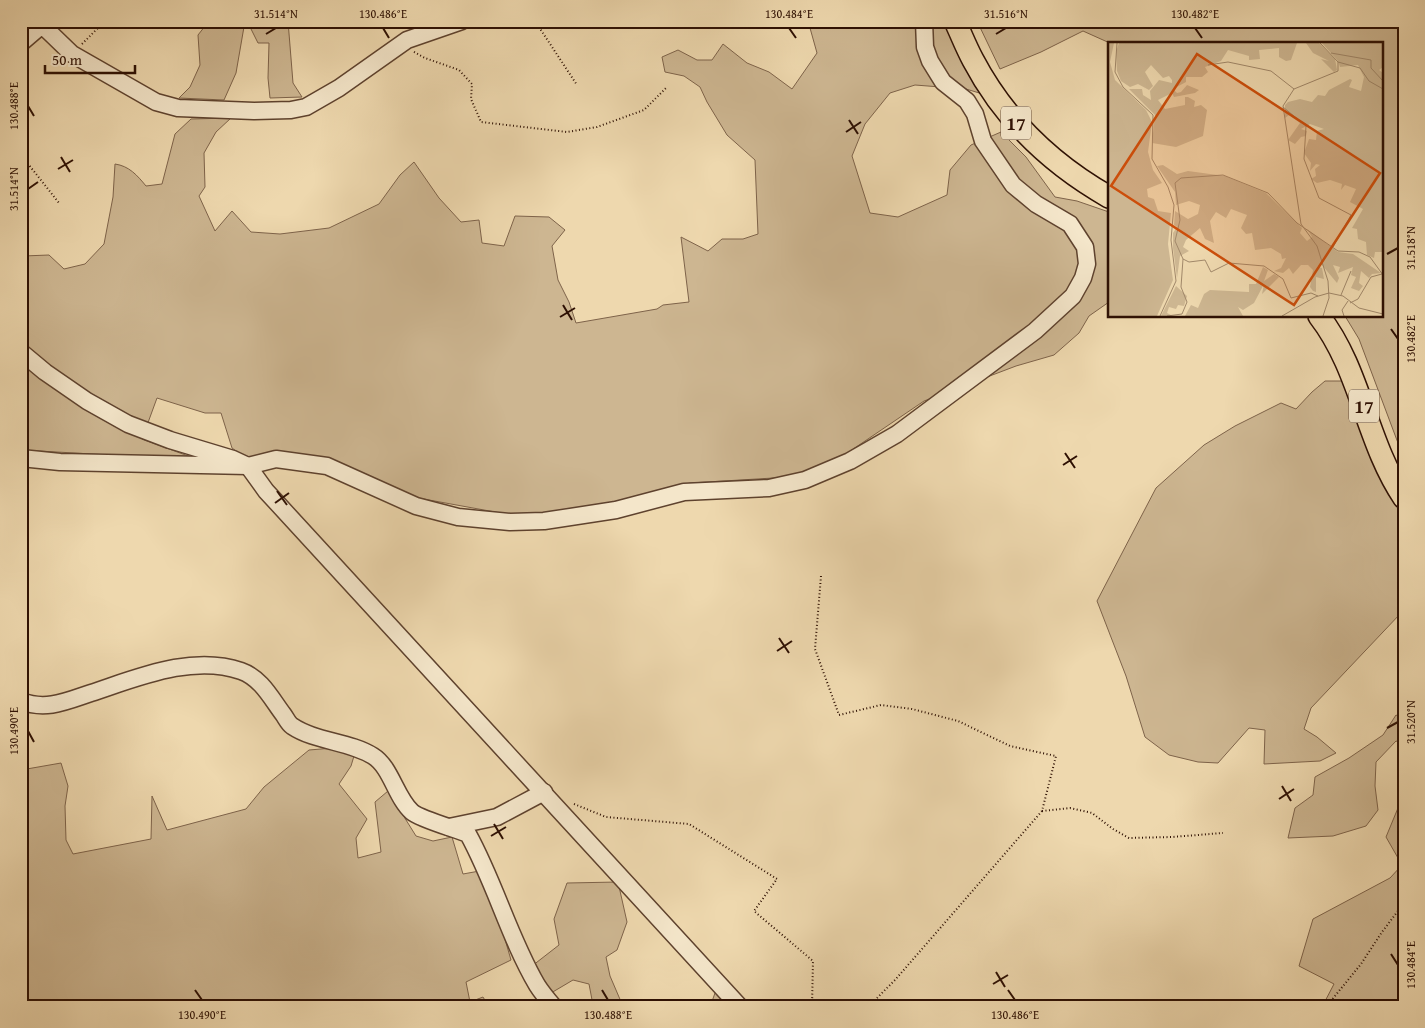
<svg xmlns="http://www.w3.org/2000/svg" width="1425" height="1028" font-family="'Gentium Book Plus',serif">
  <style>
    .green { fill: #cdb691; stroke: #7e634a }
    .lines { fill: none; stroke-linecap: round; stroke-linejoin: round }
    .minor-casing { stroke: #5e422e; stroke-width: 19 }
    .major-casing { stroke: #2e1003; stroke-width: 24 }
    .path { stroke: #2e1003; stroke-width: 2; stroke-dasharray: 1 2.5; stroke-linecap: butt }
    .minor { stroke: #f4e6ca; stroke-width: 16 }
    .major { stroke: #eed8ae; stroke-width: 21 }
    .ticks { fill: none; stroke: #2e1003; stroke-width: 2 }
    .labels { text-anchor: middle; stroke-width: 5; stroke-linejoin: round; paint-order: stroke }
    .shield { fill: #f4e6ca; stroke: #69503f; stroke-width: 1 }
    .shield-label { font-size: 19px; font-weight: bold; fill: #2e1003 }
    .inset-road { fill: none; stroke: #a1886a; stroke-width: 1 }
    .view { fill: #cc4e0b; fill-opacity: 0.15; stroke: #cc4e0b; stroke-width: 2.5 }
    .inset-edge { fill: none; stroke: #2e1003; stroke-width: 2.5 }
    .neatline { fill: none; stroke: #2e1003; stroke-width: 2 }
    .ticks-label { font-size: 12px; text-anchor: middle; fill: #2e1003 }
  </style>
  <rect width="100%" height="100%" fill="#eed8ae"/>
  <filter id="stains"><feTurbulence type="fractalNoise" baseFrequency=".004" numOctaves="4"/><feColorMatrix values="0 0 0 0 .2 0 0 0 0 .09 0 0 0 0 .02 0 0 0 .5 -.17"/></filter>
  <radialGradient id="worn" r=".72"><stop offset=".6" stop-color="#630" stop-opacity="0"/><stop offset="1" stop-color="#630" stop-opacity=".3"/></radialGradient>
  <g class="green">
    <path d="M 209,21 L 245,21 L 236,73 L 224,100 L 179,98 L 190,87 L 200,65 L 198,35 Z"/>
    <path d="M 247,21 L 288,21 L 293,83 L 302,97 L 270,98 L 268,78 L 269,43 L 258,43 Z"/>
    <path d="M 810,21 L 947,21 L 986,95 L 966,89 L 915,85 L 890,93 L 865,124 L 852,156 L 870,213 L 898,217 L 947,195 L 950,170 L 971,145 L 1001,132 L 1026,157 L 1055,197 L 1077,201 L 1109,212 L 1109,302 L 1089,316 L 1079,333 L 1054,355 L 1016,366 L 924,401 L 837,460 L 790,477 L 690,483 L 612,503 L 553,514 L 517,516 L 418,498 L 343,464 L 293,453 L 249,460 L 232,448 L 221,413 L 205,413 L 157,398 L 142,439 L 199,460 L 21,450 L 21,253 L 23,256 L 49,255 L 64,269 L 85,264 L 104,244 L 113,197 L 115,164 C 129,166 137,175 146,186 L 162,184 L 175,134 L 191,119 L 231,118 L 216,132 L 204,153 L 205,187 L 199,196 L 215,231 L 232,211 L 251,232 L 280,234 L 329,228 L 379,204 L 400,175 L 414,162 L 439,198 L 461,222 L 479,220 L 482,243 L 504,246 L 515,216 L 549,217 L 565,230 L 552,246 L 558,280 L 569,302 L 576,323 L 657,309 L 663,305 L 689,302 L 681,237 L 708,251 L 722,239 L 743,239 L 758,234 L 755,160 L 727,135 L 707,102 L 700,87 L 684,76 L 665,72 L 662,57 L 678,50 L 697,60 L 712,60 L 723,44 L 747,63 L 769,72 L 792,89 L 817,53 L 810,28 Z"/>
    <path d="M 977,21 L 1404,21 L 1404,459 L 1359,339 L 1345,316 L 1381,316 L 1381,44 L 1112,44 L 1083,31 L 1041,52 L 1000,69 Z"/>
    <path d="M 1325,381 L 1349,381 L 1375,464 L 1400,510 L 1404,514 L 1404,614 L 1401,613 L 1311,708 L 1304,729 L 1317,737 L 1336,753 L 1320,761 L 1264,764 L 1265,730 L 1249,728 L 1218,763 L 1198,762 L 1169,755 L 1145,737 L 1126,676 L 1097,601 L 1156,488 L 1204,445 L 1235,426 L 1281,403 L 1296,409 L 1312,392 Z"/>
    <path d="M 1396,715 L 1404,719 L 1404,744 L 1396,741 L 1376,762 L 1375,786 L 1378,810 L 1366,826 L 1333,836 L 1288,838 L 1295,808 L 1313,795 L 1315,777 L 1349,758 L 1383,735 Z"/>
    <path d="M 357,746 L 351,766 L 339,784 L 367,819 L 356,838 L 358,858 L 381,852 L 375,802 L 388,791 L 416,836 L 433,841 L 452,837 L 463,874 L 485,870 L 511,960 L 466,982 L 470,1002 L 483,997 L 489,1007 L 21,1007 L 21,770 L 61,763 L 68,786 L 65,806 L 66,840 L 73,854 L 151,839 L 152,796 L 167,830 L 246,809 L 264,787 L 309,750 Z"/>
    <path d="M 1404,783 L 1404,1007 L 1322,1007 L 1334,984 L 1299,966 L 1313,919 L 1390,878 L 1402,865 L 1386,837 L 1398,808 L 1400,786 Z"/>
    <path d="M 618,882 L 627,922 L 617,950 L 606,957 L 610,976 L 622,1004 L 619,1007 L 590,1007 L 593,1005 L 589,984 L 573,980 L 546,996 L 532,966 L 559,945 L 554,919 L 567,883 Z"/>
    <path d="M 709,979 L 734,1007 L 710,1007 L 715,993 Z"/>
  </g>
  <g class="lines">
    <g class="minor-casing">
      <g id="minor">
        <path d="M 21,43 L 42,25 L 72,54 L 156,102 L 178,108 L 254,111 L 291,110 L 306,107 L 339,88 L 407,40 L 462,21"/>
        <path d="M 21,352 L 45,372 L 87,401 L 128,424 L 170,440 L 233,459 L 248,466 L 266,491 L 740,1007"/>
        <path d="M 21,458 L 60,462 L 248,466 L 276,459 L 327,466 L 416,506 L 458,517 L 510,522 L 544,521 L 616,510 L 684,492 L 769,488 L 805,480 L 850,461 L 897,434 L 1035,331 L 1073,296 L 1083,278 L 1087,264 L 1085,247 L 1070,224 L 1036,204 L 1013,185 L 983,141 L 975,114 L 967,101 L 943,82 L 930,61 L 925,47 L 924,21"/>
        <path d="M 21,701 C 46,711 67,701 91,693 C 137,678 192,654 241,671 C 261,678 271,698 283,714 C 286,718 288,723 292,726 C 316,742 349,741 373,756 C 391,767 396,798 412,812 C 420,819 456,829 468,834 C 495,883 509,937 537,985 C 542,993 548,1000 554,1007"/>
        <path d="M 449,827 L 497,817 L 544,792"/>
      </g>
    </g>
    <g class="major-casing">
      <g id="major">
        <path d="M 955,21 C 961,34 966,47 973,60 C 1004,119 1051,164 1109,197"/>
        <path d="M 1319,316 C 1361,370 1366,442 1404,498"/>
      </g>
    </g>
    <g class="path">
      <path d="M 535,21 L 577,85"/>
      <path d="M 82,44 L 105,21"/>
      <path d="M 414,52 L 425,58 L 459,70 L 472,84 L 471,99 L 481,122 L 567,132 L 597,127 L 644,110 L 667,87"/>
      <path d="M 21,155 L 59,203"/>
      <path d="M 821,576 L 815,649 L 839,715 L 881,705 L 912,709 L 958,721 L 1010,746 L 1056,756 L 1042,811 L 895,980 L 868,1007"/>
      <path d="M 574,804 L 606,817 L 689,824 L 777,879 L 754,911 L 813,961 L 812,1007"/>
      <path d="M 1042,811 L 1070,808 L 1092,813 L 1113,829 L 1129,838 L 1172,837 L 1223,833"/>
      <path d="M 1326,1007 L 1361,964 L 1382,932 L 1404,903"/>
    </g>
    <use href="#minor" class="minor"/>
    <use href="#major" class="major"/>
  </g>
  <path class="ticks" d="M 383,28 L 389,38M 789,28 L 796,38M 1195,28 L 1202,38M 266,34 L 276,28M 996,34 L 1006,28M 28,106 L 34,116M 849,120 L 858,134M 846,132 L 861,122M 61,157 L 70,172M 58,169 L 73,160M 28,189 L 38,182M 1387,254 L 1398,248M 563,305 L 572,320M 560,317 L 575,308M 1391,329 L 1398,339M 1065,453 L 1075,468M 1063,465 L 1077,456M 277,491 L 287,505M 275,503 L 289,493M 779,638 L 789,653M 777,651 L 792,641M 1387,728 L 1398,722M 28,731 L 34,742M 1282,786 L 1291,801M 1279,799 L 1294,789M 494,824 L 503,839M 491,836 L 506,827M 1391,954 L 1398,965M 996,972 L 1005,987M 993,984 L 1008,975M 195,990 L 202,1000M 602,990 L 608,1000M 1008,990 L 1015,1000"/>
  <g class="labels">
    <g class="shield">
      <rect x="1001" y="106.5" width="30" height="33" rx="4"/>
      <rect x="1349" y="389.5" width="30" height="33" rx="4"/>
    </g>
    <g class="shield-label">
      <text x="1016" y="130">17</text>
      <text x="1364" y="413">17</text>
    </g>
  </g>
  <g transform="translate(1108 42)">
    <rect width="275" height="275" fill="#eed8ae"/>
    <path d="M 0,1 L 6,1 L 2,20 L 7,38 L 38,68 L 44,80 L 40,110 L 45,128 L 54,141 L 39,147 L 40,155 L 46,157 L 50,169 L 63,171 L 60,202 L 65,238 L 49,274 L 0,274 ZM 11,1 L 189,1 L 183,18 L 178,19 L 171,15 L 171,6 L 151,8 L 152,17 L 141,18 L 141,14 L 120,8 L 113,19 L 97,25 L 100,30 L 94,35 L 78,35 L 78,40 L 65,47 L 69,51 L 73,50 L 79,43 L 91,48 L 87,51 L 66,55 L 64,51 L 50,58 L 57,67 L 77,63 L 77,55 L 80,55 L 87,59 L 86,65 L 93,63 L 99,68 L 95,94 L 68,105 L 44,101 L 47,73 L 21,47 L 34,47 L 35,53 L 43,58 L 42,49 L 51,38 L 64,41 L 64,38 L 61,34 L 55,36 L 43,23 L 37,30 L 45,44 L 41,48 L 30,42 L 22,45 L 13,39 L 9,29 L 8,10 ZM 191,1 L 211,1 L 227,17 L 229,28 L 226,30 L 213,17 L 221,19 L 205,11 L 198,1 ZM 214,1 L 275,1 L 275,25 L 271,28 L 275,31 L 275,210 L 267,210 L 266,216 L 259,213 L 258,200 L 250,197 L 249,187 L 244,186 L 255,167 L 242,160 L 248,147 L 237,143 L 233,148 L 234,142 L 222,138 L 209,141 L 203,137 L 208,134 L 207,127 L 212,123 L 208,122 L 202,129 L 203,121 L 196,111 L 201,97 L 208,98 L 209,89 L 216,87 L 202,82 L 193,87 L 199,89 L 198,94 L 193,95 L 187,102 L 180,98 L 192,81 L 181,73 L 177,76 L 177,63 L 180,60 L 192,57 L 204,60 L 210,53 L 217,54 L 221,48 L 242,37 L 244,38 L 241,45 L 253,49 L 256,35 L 250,23 L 232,25 L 230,19 ZM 55,123 L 69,132 L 80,129 L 117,134 L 158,151 L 194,186 L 192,191 L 199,199 L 204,195 L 199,187 L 230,210 L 245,212 L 273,231 L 264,232 L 261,236 L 253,229 L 251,241 L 255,244 L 251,249 L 243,246 L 248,235 L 243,233 L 245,225 L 230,231 L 232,225 L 225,223 L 231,236 L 229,241 L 214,223 L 209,225 L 214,226 L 216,237 L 208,235 L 208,250 L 205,249 L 202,245 L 205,228 L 200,223 L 193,223 L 185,232 L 181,226 L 175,231 L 166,229 L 173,226 L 178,216 L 174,217 L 173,212 L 163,206 L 147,208 L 144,191 L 138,192 L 133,186 L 139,173 L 123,167 L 118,176 L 108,170 L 102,179 L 106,201 L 97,197 L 92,186 L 78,198 L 75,205 L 81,209 L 72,214 L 69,236 L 65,206 L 65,191 L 69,185 L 66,183 L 67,169 L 80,177 L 90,172 L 92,163 L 81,159 L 68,163 L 67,150 L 49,124 ZM 155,225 L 160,228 L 156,239 L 166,232 L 171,235 L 154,252 L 156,242 L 146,261 L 135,268 L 130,265 L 135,274 L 77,274 L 83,263 L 90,266 L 96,252 L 102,248 L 141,250 L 141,242 L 148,242 ZM 68,244 L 79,254 L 76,264 L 70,263 L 68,267 L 61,265 L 59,271 L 65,274 L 53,274 Z" fill="#cdb691"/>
    <path class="inset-road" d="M 9,1 L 7,30 L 15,45 L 45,73 L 44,117 L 60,145 L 66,163 L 63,198 L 68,239 L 52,274M 212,1 L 230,20 L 230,29 L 186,47 L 175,64 L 193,182 L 209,204 L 220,239 L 221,256 L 215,274M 223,11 L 263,18 L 263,26 L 275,39M 230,20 L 252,26 L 261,39 L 275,47M 100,23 L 120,20 L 163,29 L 186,47M 175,65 L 198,84 L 196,117 L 211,156 L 243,173 L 225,205M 75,217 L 81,220 L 97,218 L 103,230 L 121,221 L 156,224 L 175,237 L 183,256 L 203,251 L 210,254M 233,253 L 243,229M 242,261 L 250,257 L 263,235 L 274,232M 59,274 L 74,272 L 79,260 L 73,245 L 75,217 L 67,199 L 72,178 L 67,141 L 73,136 L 115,133 L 160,151 L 189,181 L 230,209 L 251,210 L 262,215 L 275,233M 174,274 L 207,255 L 221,251 L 235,254 L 251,266 L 275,272M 236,274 L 234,268 L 240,259"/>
    <path class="view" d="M 89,12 L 272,131 L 186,263 L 3,144 Z"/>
    <rect width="275" height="275" class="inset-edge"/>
  </g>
  <rect width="1425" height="1028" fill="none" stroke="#eed8ae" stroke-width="55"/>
  <path d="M45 65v8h90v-8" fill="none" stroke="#2e1003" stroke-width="2.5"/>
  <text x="52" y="65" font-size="15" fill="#2e1003" stroke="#f4e6ca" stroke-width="4" paint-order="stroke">50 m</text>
  <rect x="28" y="28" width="1370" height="972" class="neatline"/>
  <g class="ticks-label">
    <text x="276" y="18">31.514°N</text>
    <text x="383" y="18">130.486°E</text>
    <text x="789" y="18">130.484°E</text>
    <text x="1006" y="18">31.516°N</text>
    <text x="1195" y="18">130.482°E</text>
    <text transform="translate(14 106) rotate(-90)" y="4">130.488°E</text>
    <text transform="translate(14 189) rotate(-90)" y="4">31.514°N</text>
    <text transform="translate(1411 248) rotate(-90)" y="4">31.518°N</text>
    <text transform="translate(1411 339) rotate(-90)" y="4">130.482°E</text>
    <text transform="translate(1411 722) rotate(-90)" y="4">31.520°N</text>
    <text transform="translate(14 731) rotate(-90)" y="4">130.490°E</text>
    <text transform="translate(1411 965) rotate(-90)" y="4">130.484°E</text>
    <text x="202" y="1019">130.490°E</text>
    <text x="608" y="1019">130.488°E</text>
    <text x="1015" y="1019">130.486°E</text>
  </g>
  <rect width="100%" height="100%" filter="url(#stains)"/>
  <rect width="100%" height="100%" fill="url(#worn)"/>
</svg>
